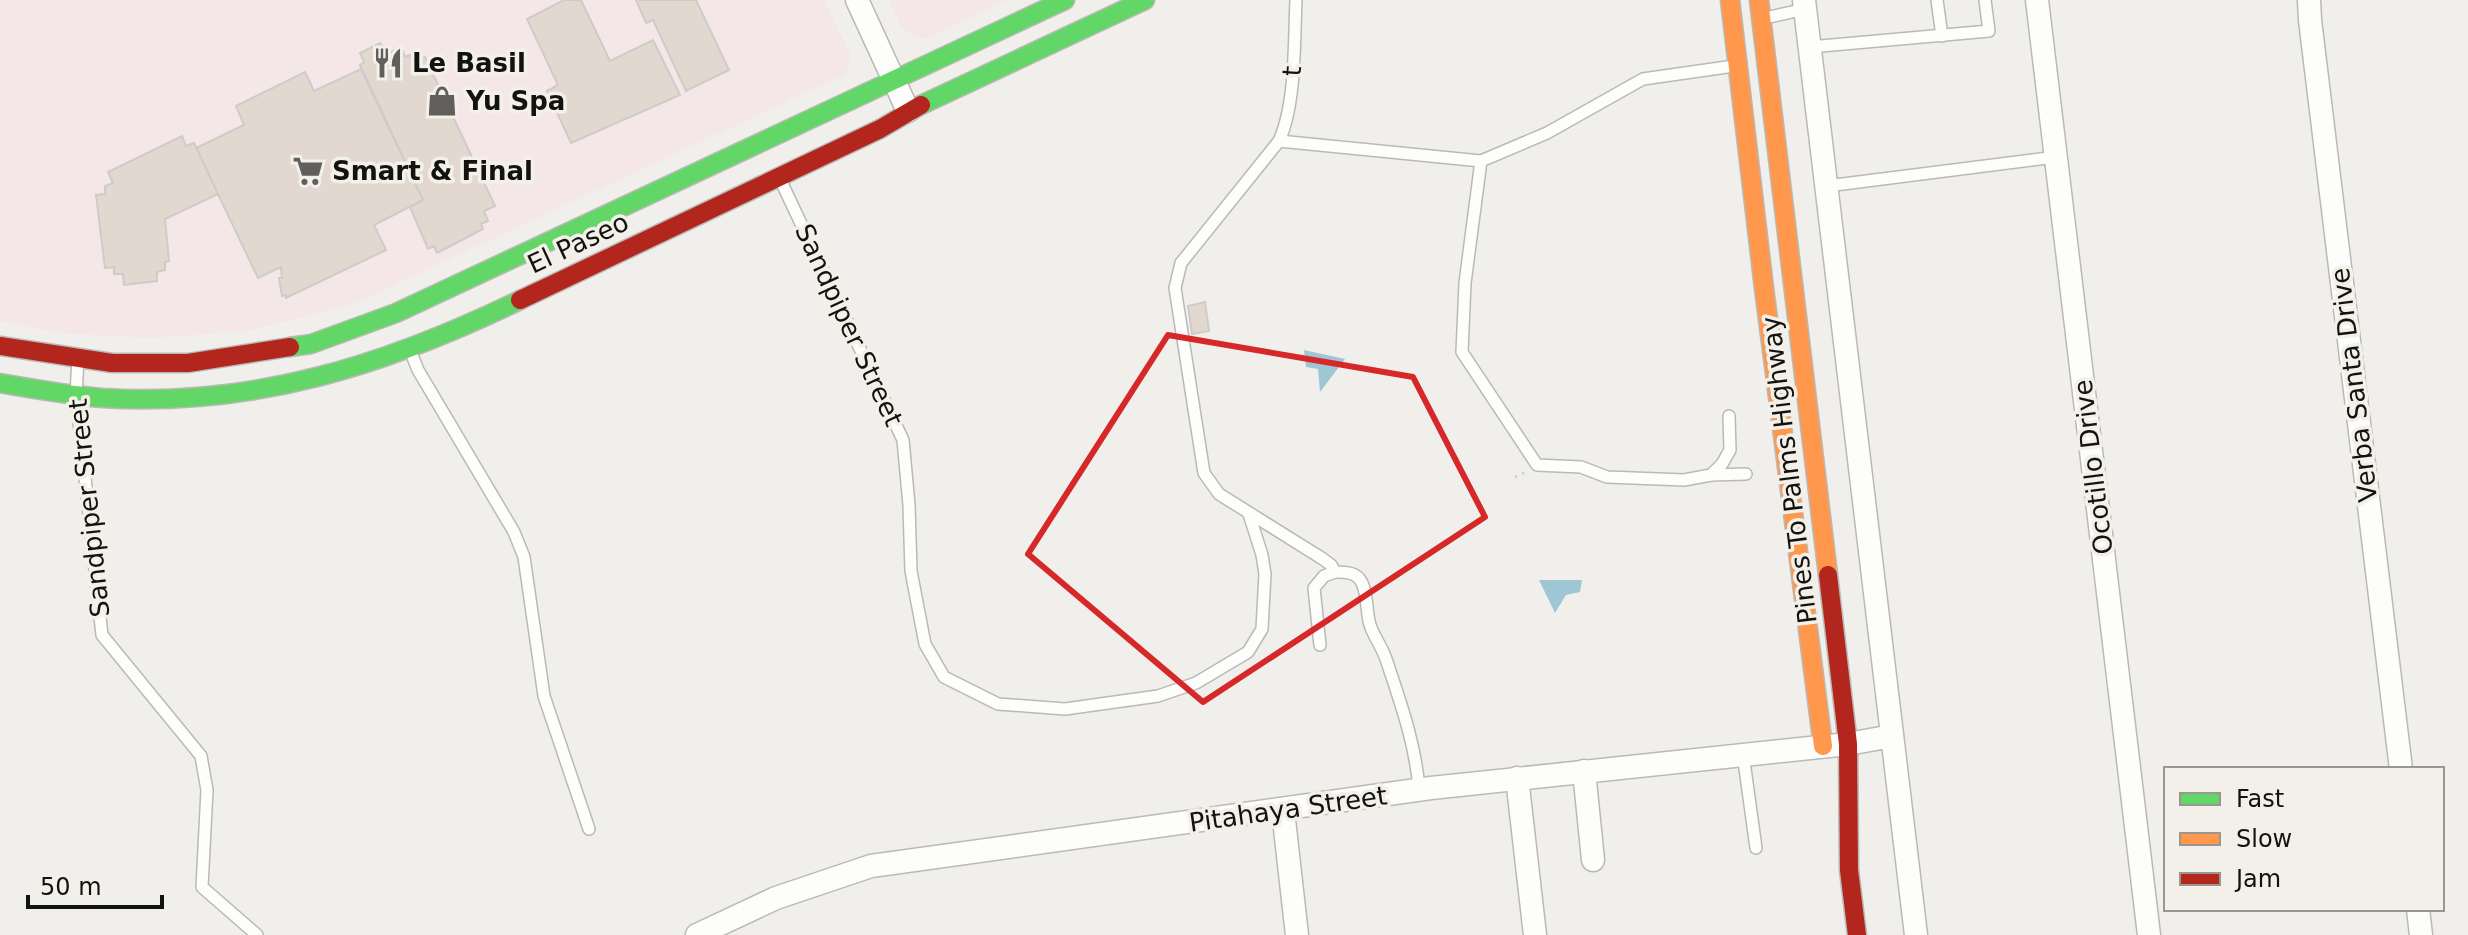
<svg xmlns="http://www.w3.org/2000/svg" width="2468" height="935" font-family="'DejaVu Sans',sans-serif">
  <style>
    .commercial { fill: #f5e6e7 }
    .water { fill: #9fc6d5 }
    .building { fill: #e2d8d0; stroke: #cdccc9; stroke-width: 2 }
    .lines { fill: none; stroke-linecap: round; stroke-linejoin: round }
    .lane-casing { stroke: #b9b9b6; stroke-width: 14 }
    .street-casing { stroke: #b9b9b6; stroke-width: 25 }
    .fast-casing { stroke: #b9b9b6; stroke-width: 21 }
    .slow-casing { stroke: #b9b9b6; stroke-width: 21 }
    .jam-casing { stroke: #b9b9b6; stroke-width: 21 }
    .path { stroke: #cdcdcd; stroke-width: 3; stroke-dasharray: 2 6; stroke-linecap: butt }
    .lane { stroke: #fdfdfc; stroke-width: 11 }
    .street { stroke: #fdfdfc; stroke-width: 22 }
    .fast { stroke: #63d668; stroke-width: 18 }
    .slow { stroke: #ff974d; stroke-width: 18 }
    .jam { stroke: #b3261e; stroke-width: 18 }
    .marked { fill: none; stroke: #d62828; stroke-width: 6; stroke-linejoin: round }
    .labels { text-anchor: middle; stroke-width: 7; stroke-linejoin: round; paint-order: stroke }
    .poi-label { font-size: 26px; font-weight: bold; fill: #12120f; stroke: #f2f0e9; text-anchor: start }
    .street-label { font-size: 26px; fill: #12120f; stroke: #f2f0e9 }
  </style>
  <rect width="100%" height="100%" fill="#f0efeb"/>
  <g class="commercial">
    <path d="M 0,0 L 824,0 L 851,56 L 846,74 L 353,304 L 247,331 L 151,338 L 57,333 L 0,321 Z"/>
    <path d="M 889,0 L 1008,0 L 925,39 L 903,29 Z"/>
  </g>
  <g class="water">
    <path d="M 1304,350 L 1345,359 L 1320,392 L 1318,369 L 1306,367 Z"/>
    <path d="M 1539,580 L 1582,580 L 1580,592 L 1566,595 L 1555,613 Z"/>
  </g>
  <g class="building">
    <path d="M 564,0 L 581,0 L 610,61 L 653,40 L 680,95 L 571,143 L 547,91 L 558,85 L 527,19 Z"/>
    <path d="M 636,0 L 696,0 L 729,70 L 686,91 L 653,20 L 646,23 Z"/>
    <path d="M 380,43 L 384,52 L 390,50 L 391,52 L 401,47 L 405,57 L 410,55 L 413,61 L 425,57 L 495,206 L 484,211 L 488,221 L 481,224 L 483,229 L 437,253 L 434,246 L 428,249 L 410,207 L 423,200 L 360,65 L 364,62 L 360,53 Z"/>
    <path d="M 361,69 L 423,200 L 374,225 L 386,250 L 286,298 L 286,295 L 282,296 L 279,278 L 282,278 L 281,267 L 258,278 L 196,148 L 244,125 L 236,106 L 305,72 L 314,91 Z"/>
    <path d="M 182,136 L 186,146 L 194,143 L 218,194 L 165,219 L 169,261 L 165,262 L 165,270 L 157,272 L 157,281 L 124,285 L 123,274 L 114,274 L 114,267 L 105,268 L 96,195 L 105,194 L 105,186 L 113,183 L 108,172 Z"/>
    <path d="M 1205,302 L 1209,331 L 1192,334 L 1188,306 Z"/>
  </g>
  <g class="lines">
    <g class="lane-casing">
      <g id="lane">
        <path d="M 1937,0 L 1942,36"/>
        <path d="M 1765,18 L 1805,9"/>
        <path d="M 1810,47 L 1989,31 L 1985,0"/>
        <path d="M 1279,141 C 1296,104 1294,42 1296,0"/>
        <path d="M 1481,161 L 1465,283 L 1462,352 L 1537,465 L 1581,467 L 1607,477 L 1684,480 L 1711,475 L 1722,464 L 1730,450 L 1729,416"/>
        <path d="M 779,177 L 903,440 L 909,505 L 911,571 L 925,644 L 944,677 L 998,704 L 1065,709 L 1158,696 L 1196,683 L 1248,652 L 1262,629 L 1265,574 L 1262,555 L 1249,514"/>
        <path d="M 1827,186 L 2056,157"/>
        <path d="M 410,350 L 418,370 L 514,532 L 524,557 L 544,696 L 589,829"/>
        <path d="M 78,358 L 76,395 L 102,635 L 201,756 L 207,790 L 202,887 L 257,935"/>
        <path d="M 1711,475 L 1746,474"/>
        <path d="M 1320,645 L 1314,588 L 1324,576 L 1335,572"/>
        <path d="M 1743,754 L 1756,848"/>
        <path d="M 1419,790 C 1416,745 1400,701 1386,659 C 1382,647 1374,637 1370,625 C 1366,612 1368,595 1362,583 C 1357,572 1346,572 1335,572 L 1331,565 L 1323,559 L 1219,494 L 1204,473 L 1175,288 L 1181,263 L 1279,141 L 1481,161 L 1547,133 L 1643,79 L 1734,66"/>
      </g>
    </g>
    <g class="street-casing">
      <g id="street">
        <path d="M 857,0 L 908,111"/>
        <path d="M 1804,0 L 1916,935"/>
        <path d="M 2037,0 L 2149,935"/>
        <path d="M 2309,0 L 2310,20 L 2401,769"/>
        <path d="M 1584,771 L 1593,860"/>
        <path d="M 1517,778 L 1535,935"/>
        <path d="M 1283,811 L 1297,935"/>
        <path d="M 2418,909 L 2421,935"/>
        <path d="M 697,935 L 776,898 L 871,866 L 1431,788 L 1848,744 L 1892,736"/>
      </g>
    </g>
    <g class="fast-casing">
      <g id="fast">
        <path d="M 921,105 L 1145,0"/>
        <path d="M 290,347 L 311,344 L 396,313 L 1065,0"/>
        <path d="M 0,383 C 34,389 68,395 103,398 C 254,407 386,365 520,300"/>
      </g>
    </g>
    <g class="slow-casing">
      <g id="slow">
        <path d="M 1730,0 L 1764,288 L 1823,746"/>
        <path d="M 1759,0 L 1828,575"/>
      </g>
    </g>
    <g class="jam-casing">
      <g id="jam">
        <path d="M 520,300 L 880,129 L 921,105"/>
        <path d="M 0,346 L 112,363 L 188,363 L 290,347"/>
        <path d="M 1828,575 L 1848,744 L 1849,870 L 1857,935"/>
      </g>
    </g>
    <path class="path" d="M 1515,477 L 1526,472"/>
    <use href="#lane" class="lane"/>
    <use href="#street" class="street"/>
    <use href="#fast" class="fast"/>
    <use href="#slow" class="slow"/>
    <use href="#jam" class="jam"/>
  </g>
  <path class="marked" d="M 1168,335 L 1413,377 L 1485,517 L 1203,702 L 1028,554 Z"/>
  <defs>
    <g id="restaurant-bare" transform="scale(2.4)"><path d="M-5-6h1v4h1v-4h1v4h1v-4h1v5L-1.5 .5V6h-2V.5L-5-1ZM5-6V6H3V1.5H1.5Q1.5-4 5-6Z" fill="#605f5c" stroke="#f2f0e9" stroke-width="2.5" paint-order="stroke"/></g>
    <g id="shop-bare" transform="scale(2.4)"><path d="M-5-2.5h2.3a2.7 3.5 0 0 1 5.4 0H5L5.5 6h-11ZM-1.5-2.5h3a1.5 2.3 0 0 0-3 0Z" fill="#605f5c" stroke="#f2f0e9" stroke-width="2.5" paint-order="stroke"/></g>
    <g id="supermarket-bare" transform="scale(2.4)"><path d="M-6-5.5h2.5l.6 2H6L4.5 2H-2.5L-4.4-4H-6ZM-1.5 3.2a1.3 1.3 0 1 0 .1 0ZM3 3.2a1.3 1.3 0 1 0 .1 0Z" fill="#605f5c" stroke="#f2f0e9" stroke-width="2.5" paint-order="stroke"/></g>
  </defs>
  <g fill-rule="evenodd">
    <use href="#restaurant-bare" x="388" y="63"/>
    <use href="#shop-bare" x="442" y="101"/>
    <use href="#supermarket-bare" x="308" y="171"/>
  </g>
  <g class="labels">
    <g class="poi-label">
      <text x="412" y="72">Le Basil</text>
      <text x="466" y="110">Yu Spa</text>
      <text x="332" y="180">Smart &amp; Final</text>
    </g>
    <g class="street-label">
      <text transform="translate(1292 71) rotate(-86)" y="9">t</text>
      <text transform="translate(578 243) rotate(-25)" y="9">El Paseo</text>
      <text transform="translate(849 325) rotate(65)" y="9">Sandpiper Street</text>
      <text transform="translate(2354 385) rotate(-97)" y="9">Verba Santa Drive</text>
      <text transform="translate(2093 467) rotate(-97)" y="9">Ocotillo Drive</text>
      <text transform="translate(1789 470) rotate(-97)" y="9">Pines To Palms Highway</text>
      <text transform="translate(89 508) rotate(-96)" y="9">Sandpiper Street</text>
      <text transform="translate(1288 809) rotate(-8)" y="9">Pitahaya Street</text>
    </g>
  </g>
  <rect x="2164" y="767" width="280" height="144" fill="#f2f0e9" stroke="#989792" stroke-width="2"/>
  <rect x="2180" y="793" width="40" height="12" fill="#63d668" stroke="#989792" stroke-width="2"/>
  <text x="2236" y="807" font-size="24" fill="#12120f">Fast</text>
  <rect x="2180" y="833" width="40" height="12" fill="#ff974d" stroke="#989792" stroke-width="2"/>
  <text x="2236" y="847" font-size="24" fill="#12120f">Slow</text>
  <rect x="2180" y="873" width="40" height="12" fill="#b3261e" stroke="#989792" stroke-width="2"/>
  <text x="2236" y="887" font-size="24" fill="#12120f">Jam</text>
  <path d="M28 895v12h134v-12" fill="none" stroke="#12120f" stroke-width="4"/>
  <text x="40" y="895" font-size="24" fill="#12120f" stroke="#f2f0e9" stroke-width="6" paint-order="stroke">50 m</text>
</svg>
